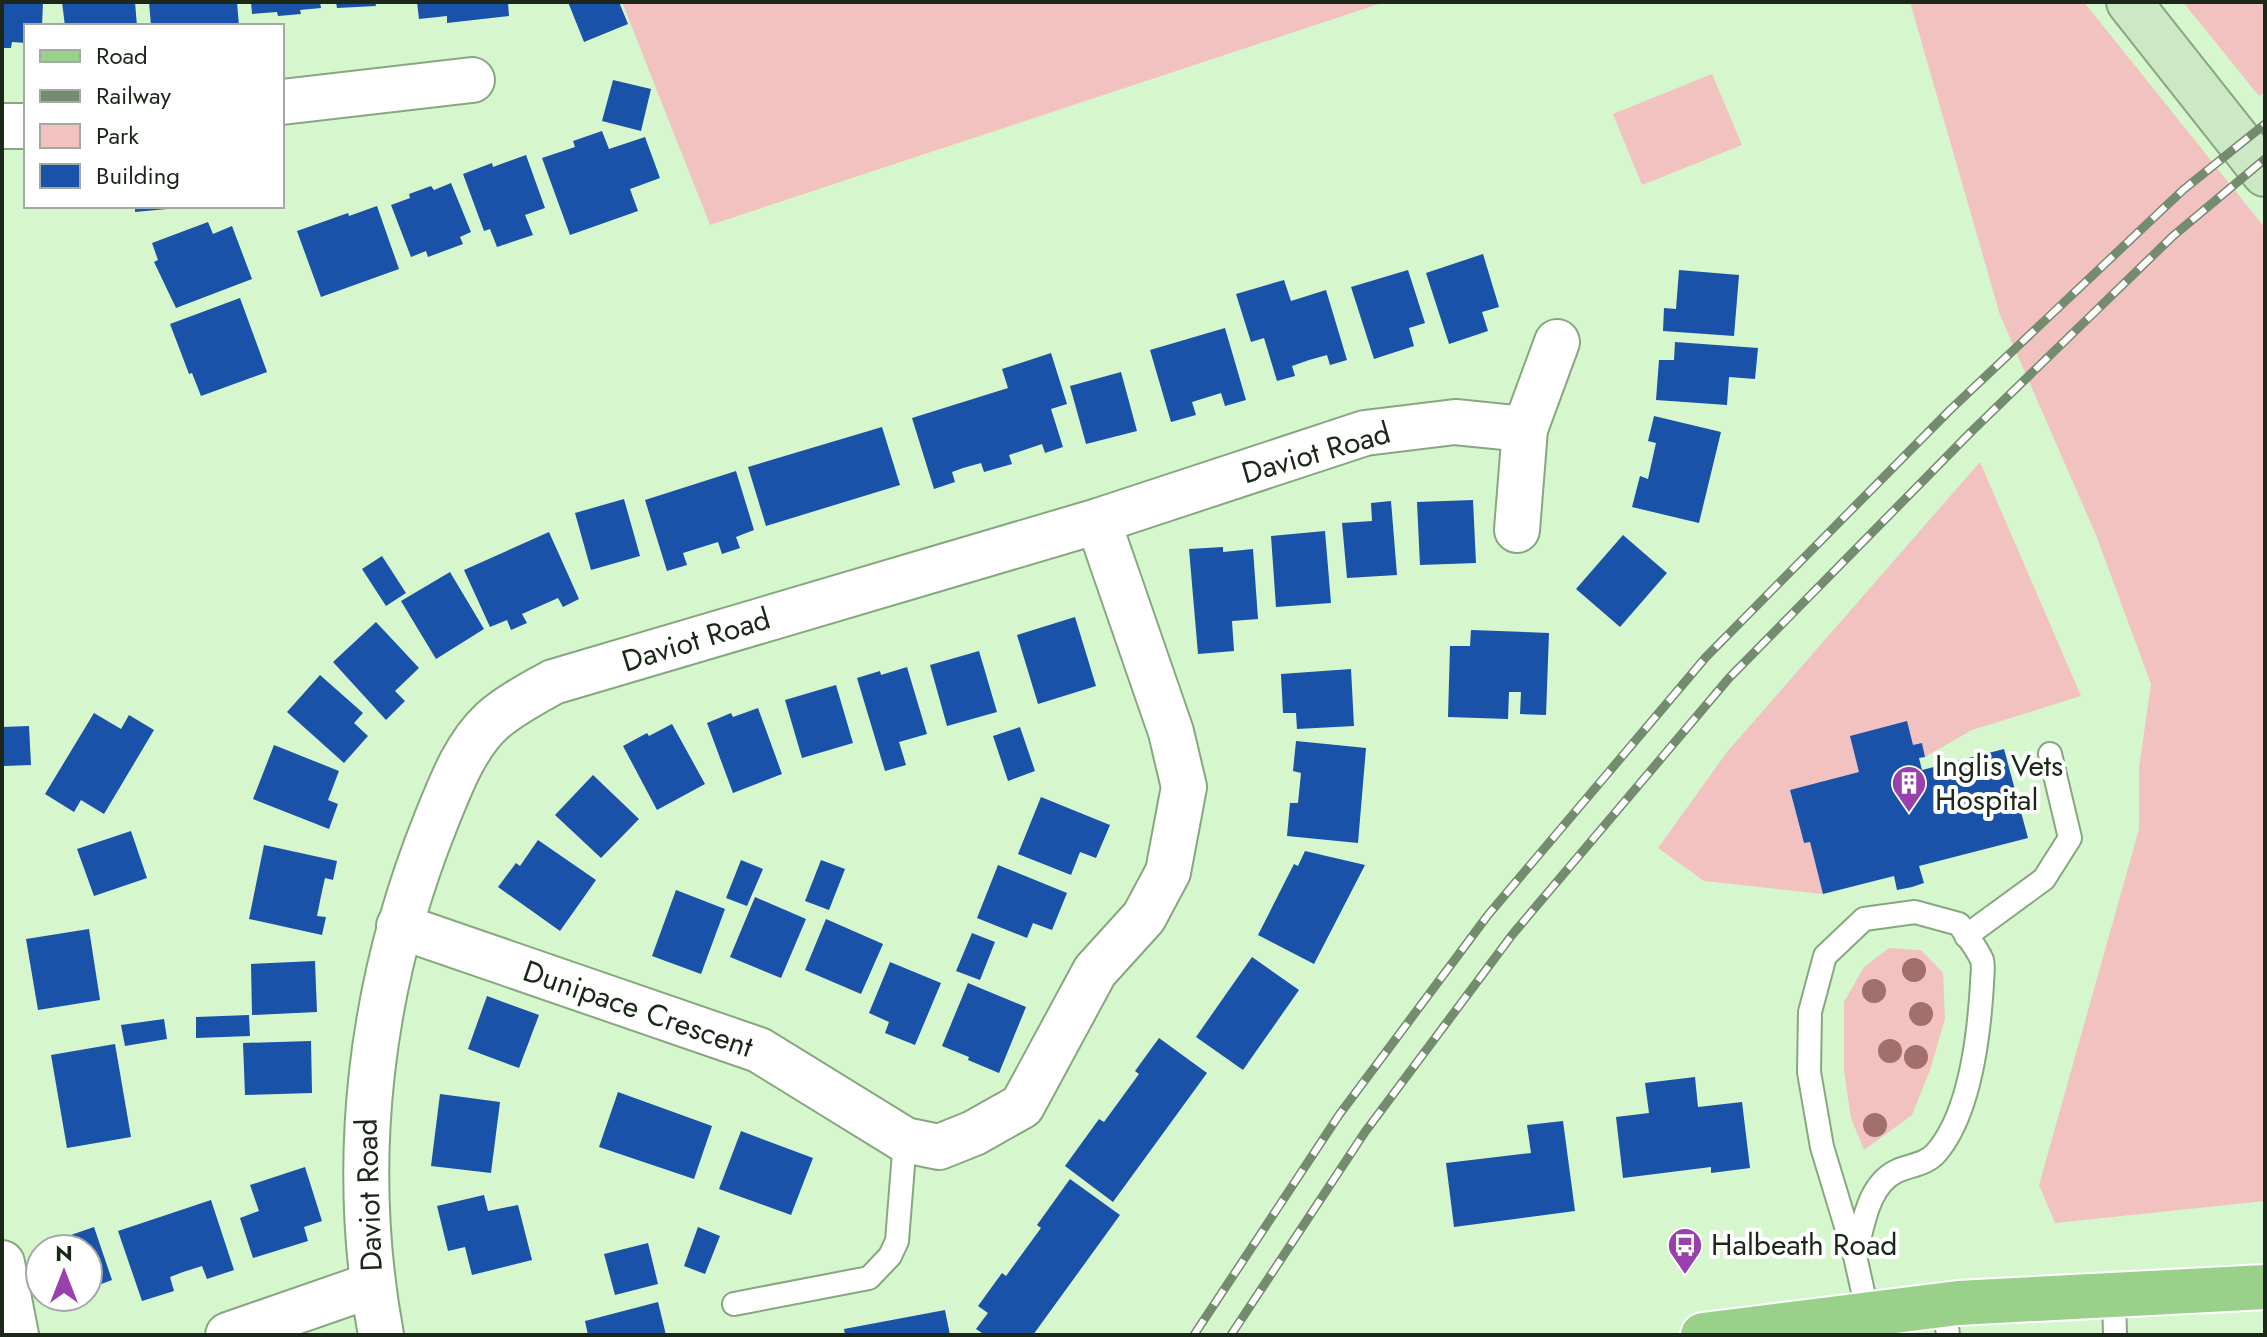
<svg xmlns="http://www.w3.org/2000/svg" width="2267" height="1337" font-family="Jost,sans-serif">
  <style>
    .green { fill: #f2c2c1 }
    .building { fill: #1a51a9 }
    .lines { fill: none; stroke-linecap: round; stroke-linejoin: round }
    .service-casing { stroke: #88a781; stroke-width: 26 }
    .minor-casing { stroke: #88a781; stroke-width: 48 }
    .secondary-casing { stroke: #88a781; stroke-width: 48 }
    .primary-casing { stroke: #fff; stroke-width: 48 }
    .service { stroke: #fff; stroke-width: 22 }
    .minor { stroke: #fff; stroke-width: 44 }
    .secondary { stroke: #cce8c5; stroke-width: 44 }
    .primary { stroke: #99d18b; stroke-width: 44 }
    .rail-casing { stroke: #758b70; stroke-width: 9 }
    .rail { stroke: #fff; stroke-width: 6; stroke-dasharray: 18; stroke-linecap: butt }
    .tree { fill: #a26f6b }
    .labels { text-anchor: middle; stroke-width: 8; stroke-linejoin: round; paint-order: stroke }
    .street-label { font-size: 30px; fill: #1b2718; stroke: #fff }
    .poi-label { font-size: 30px; fill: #1b2718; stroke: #fff; text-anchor: start }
  </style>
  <rect width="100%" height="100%" fill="#d6f6ce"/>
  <g class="green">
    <path d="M 622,2 L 1385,2 L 710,225 Z"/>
    <path d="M 1910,2 L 2084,2 L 2265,228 L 2265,1201 L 2055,1223 L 2039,1185 L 2139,829 L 2139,768 L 2151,684 L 2096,535 L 2000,315 Z"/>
    <path d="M 2183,2 L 2265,2 L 2265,91 L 2259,96 Z"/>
    <path d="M 1712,74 L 1742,145 L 1642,185 L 1613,114 Z"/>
    <path d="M 1980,462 L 2081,696 L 1972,730 L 1925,757 L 1922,743 L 1859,772 L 1790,791 L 1804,843 L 1810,842 L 1823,894 L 1704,881 L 1658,848 L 1727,752 Z"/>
    <path d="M 1889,948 L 1921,950 L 1943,973 L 1945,1019 L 1930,1070 L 1912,1115 L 1864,1150 L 1851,1118 L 1844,1070 L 1844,1002 L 1864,967 Z"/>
  </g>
  <g class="building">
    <path d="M 2,2 L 43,2 L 42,26 L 26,26 L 26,43 L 12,42 L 11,48 L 2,48 Z"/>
    <path d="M 62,2 L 135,2 L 137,26 L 65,26 Z"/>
    <path d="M 149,2 L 237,2 L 239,26 L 151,26 Z"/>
    <path d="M 251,2 L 320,2 L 321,8 L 300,10 L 301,14 L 278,16 L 277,12 L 252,14 Z"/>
    <path d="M 336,2 L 375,2 L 376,6 L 337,8 Z"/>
    <path d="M 417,2 L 508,2 L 509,16 L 447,23 L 447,16 L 419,19 Z"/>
    <path d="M 568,2 L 619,2 L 628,24 L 584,42 Z"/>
    <path d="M 613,80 L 651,89 L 641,131 L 602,121 Z"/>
    <path d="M 602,131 L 609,149 L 645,137 L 660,178 L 630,189 L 638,211 L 570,235 L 542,158 L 575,147 L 573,141 Z"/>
    <path d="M 526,155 L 545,208 L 525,215 L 533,235 L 497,247 L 490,229 L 484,231 L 463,174 L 492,163 L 493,167 Z"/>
    <path d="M 451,183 L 471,232 L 460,237 L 463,244 L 428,257 L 426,251 L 411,257 L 391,205 L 410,198 L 409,194 L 431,186 L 434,190 Z"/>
    <path d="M 135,206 L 177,206 L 178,208 L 135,212 Z"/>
    <path d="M 377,206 L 399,269 L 321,297 L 297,231 L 348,213 L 349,216 Z"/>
    <path d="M 208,222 L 213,234 L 232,226 L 252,279 L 176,308 L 154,262 L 158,260 L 152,243 Z"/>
    <path d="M 1483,254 L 1499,307 L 1482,312 L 1488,331 L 1449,344 L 1426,273 Z"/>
    <path d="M 1408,270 L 1425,323 L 1409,328 L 1414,346 L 1374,359 L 1351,287 Z"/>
    <path d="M 1679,270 L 1739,275 L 1734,336 L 1663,331 L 1664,308 L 1676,309 Z"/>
    <path d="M 1284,280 L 1291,301 L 1326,290 L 1347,360 L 1330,365 L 1327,355 L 1309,360 L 1292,366 L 1295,376 L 1277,381 L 1264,338 L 1251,342 L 1236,294 Z"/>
    <path d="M 240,298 L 267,372 L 201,396 L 192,373 L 189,374 L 170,324 Z"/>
    <path d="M 1225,328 L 1246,400 L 1225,406 L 1221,393 L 1192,402 L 1196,415 L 1171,422 L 1150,350 Z"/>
    <path d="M 1675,342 L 1758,348 L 1755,379 L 1729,377 L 1727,405 L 1656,400 L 1659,360 L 1674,360 Z"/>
    <path d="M 1051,353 L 1067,404 L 1051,409 L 1063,447 L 1045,453 L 1042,444 L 1009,455 L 1012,464 L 984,472 L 981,463 L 963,468 L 952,472 L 955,482 L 934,489 L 912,418 L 1008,388 L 1002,369 Z"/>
    <path d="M 1121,372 L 1137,431 L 1086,444 L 1070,386 Z"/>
    <path d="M 1654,416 L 1721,432 L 1699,523 L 1632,507 L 1640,476 L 1648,479 L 1656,443 L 1648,441 Z"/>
    <path d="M 882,427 L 900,485 L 766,526 L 748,467 Z"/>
    <path d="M 736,471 L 754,530 L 736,537 L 740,548 L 722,554 L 718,542 L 683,553 L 687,565 L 667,571 L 645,500 Z"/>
    <path d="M 624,499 L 640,556 L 591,570 L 575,513 Z"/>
    <path d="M 1473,500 L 1476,563 L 1420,565 L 1417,502 Z"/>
    <path d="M 1391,501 L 1397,575 L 1347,578 L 1342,523 L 1372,521 L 1371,503 Z"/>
    <path d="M 1325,531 L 1331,603 L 1276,607 L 1271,536 Z"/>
    <path d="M 549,532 L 579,599 L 563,607 L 558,598 L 522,614 L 527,623 L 511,630 L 507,620 L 490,627 L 464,570 Z"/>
    <path d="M 1623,535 L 1667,573 L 1620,627 L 1576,589 Z"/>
    <path d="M 1223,547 L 1223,552 L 1253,549 L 1258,619 L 1232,621 L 1234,651 L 1198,654 L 1189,549 Z"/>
    <path d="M 382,556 L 406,593 L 386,606 L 362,569 Z"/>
    <path d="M 450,572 L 484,629 L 436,659 L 401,601 Z"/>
    <path d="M 1075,617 L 1096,686 L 1038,704 L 1017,635 Z"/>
    <path d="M 376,622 L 419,668 L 395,691 L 405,701 L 386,720 L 333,662 Z"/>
    <path d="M 1471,630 L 1549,633 L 1546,715 L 1520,714 L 1521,692 L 1509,692 L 1508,719 L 1448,717 L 1450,646 L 1470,646 Z"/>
    <path d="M 979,651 L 997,712 L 947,726 L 930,665 Z"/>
    <path d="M 907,667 L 927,734 L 899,742 L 906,765 L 885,771 L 857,678 L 880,671 L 881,675 Z"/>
    <path d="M 1351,669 L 1354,726 L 1297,729 L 1296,713 L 1283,713 L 1281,674 Z"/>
    <path d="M 320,675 L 363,713 L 354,723 L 368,736 L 344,763 L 287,712 Z"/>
    <path d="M 836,685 L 853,743 L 802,758 L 785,700 Z"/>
    <path d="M 758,708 L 782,774 L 733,793 L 707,723 L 731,713 L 733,717 Z"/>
    <path d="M 94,713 L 121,729 L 129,715 L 154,730 L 104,814 L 81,800 L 74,812 L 45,794 Z"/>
    <path d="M 1907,721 L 1913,745 L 1922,743 L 1925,757 L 1919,758 L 1922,770 L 2004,749 L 2028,838 L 1919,866 L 1924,883 L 1912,887 L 1897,890 L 1894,876 L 1823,894 L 1810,842 L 1804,843 L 1790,790 L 1859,772 L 1850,736 Z"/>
    <path d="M 672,724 L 705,784 L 657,810 L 623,746 L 647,733 L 649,736 Z"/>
    <path d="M 29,726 L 31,765 L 4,766 L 2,727 Z"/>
    <path d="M 1020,727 L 1035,771 L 1008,781 L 993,736 Z"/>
    <path d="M 1296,741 L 1366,748 L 1358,843 L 1287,836 L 1290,803 L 1298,803 L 1301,773 L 1293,771 Z"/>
    <path d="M 274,745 L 339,771 L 328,800 L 338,804 L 329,829 L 253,799 Z"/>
    <path d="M 593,775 L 639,819 L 601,858 L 555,815 Z"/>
    <path d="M 1041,797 L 1110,825 L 1096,858 L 1080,852 L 1071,875 L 1018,854 Z"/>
    <path d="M 131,831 L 147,878 L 94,896 L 77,849 Z"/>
    <path d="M 538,840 L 596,880 L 560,931 L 498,887 L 516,863 L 520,866 Z"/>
    <path d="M 264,845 L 337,861 L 333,880 L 325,878 L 321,896 L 317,916 L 326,917 L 322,935 L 249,919 Z"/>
    <path d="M 1305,851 L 1365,865 L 1314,964 L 1258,935 L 1294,864 L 1298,866 Z"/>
    <path d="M 741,860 L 763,869 L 747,906 L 726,898 Z"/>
    <path d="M 821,860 L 845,869 L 829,910 L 805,901 Z"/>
    <path d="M 998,865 L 1067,893 L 1052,930 L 1033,923 L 1027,938 L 977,918 Z"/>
    <path d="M 676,890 L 725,909 L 701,974 L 652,956 Z"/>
    <path d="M 755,897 L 806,919 L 781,978 L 730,957 Z"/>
    <path d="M 826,919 L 883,944 L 861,994 L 805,970 Z"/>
    <path d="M 89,929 L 100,1000 L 38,1010 L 26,939 Z"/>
    <path d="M 972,933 L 995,942 L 980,980 L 956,971 Z"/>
    <path d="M 1252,957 L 1299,990 L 1243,1070 L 1196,1037 Z"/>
    <path d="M 315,961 L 317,1012 L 252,1015 L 251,964 Z"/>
    <path d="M 890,962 L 941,983 L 915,1045 L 885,1033 L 889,1022 L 869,1013 Z"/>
    <path d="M 968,983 L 1026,1007 L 999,1073 L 968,1060 L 969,1057 L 942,1046 Z"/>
    <path d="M 487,996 L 539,1015 L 519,1068 L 468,1049 Z"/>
    <path d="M 249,1015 L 250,1036 L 196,1038 L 196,1017 Z"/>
    <path d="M 164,1019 L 167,1039 L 125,1046 L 121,1025 Z"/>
    <path d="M 1159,1038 L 1207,1073 L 1113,1202 L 1065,1166 L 1099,1119 L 1104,1122 L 1139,1074 L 1135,1071 Z"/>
    <path d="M 311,1041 L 312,1093 L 245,1095 L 243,1043 Z"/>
    <path d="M 115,1044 L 131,1137 L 67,1148 L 51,1055 Z"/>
    <path d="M 1695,1077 L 1698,1107 L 1742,1102 L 1750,1168 L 1711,1173 L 1711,1167 L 1623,1178 L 1616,1117 L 1649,1113 L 1645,1083 Z"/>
    <path d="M 618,1092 L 712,1126 L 694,1179 L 599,1147 Z"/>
    <path d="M 440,1094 L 500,1102 L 491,1173 L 431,1166 Z"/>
    <path d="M 1563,1121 L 1575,1211 L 1454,1227 L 1446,1163 L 1531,1153 L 1527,1125 Z"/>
    <path d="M 741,1131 L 813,1158 L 791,1215 L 719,1189 Z"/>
    <path d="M 305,1167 L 322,1221 L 304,1227 L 308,1241 L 253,1258 L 240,1218 L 259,1211 L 250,1185 Z"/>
    <path d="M 1070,1179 L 1120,1215 L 1033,1335 L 985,1335 L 976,1329 L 988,1313 L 978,1306 L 1002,1273 L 1006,1276 L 1041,1228 L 1037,1225 Z"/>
    <path d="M 484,1195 L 488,1211 L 518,1205 L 532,1260 L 472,1275 L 465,1247 L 448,1251 L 437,1206 Z"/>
    <path d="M 211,1200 L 234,1270 L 207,1279 L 202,1266 L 183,1272 L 170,1277 L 174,1291 L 142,1301 L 118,1231 Z"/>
    <path d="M 94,1227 L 112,1280 L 88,1289 L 88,1249 L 47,1249 L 45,1244 Z"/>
    <path d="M 698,1227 L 720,1236 L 705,1274 L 684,1266 Z"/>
    <path d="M 648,1243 L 658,1284 L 615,1295 L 604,1254 Z"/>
    <path d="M 658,1302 L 666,1335 L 588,1335 L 585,1321 Z"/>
    <path d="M 945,1310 L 950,1335 L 845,1335 L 844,1329 Z"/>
  </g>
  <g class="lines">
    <g class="service-casing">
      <g id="service">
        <path d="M 1966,936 L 2044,879 L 2070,838 L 2050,754"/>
        <path d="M 1855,1256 C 1863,1227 1867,1185 1897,1171 C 1910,1165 1925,1165 1936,1153 C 1970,1114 1979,1035 1982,984 C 1982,977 1984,967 1982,960 C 1977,948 1966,935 1959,924 L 1915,912 L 1864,919 L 1825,956 L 1810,1012 L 1809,1072 L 1822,1147 L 1855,1256 L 1868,1314"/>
        <path d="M 2114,1295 L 2115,1335"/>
        <path d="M 734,1304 L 869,1278 L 890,1256 L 897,1241 L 905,1140"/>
        <path d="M 1944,1304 L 1948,1335"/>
      </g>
    </g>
    <g class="minor-casing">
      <g id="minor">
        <path d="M 282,102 L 472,80"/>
        <path d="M 2,126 L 26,126"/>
        <path d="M 1517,530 L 1525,429 L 1557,342"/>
        <path d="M 399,926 L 759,1050 L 905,1140 L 939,1147 L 974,1133 L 1022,1106 L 1095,971 L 1144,917 L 1168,872 L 1184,787 L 1171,732 L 1098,521"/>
        <path d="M 2,1263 L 16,1335"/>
        <path d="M 228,1335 L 372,1285"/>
        <path d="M 381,1335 C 349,1162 370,985 436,821 C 450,787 464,747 492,721 C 510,705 532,694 553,682 L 1098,521 L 1365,433 L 1455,422 L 1525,429"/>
      </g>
    </g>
    <g class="secondary-casing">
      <path id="secondary" d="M 2129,2 L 2265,174"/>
    </g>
    <g class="primary-casing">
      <path id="primary" d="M 1703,1335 L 1958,1303 L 2265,1287"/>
    </g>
    <use href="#service" class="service"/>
    <use href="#minor" class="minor"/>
    <use href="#secondary" class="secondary"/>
    <use href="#primary" class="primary"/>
    <g class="rail-casing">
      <g id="rail">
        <path d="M 1194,1335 L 1339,1115 L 1488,915 L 1706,657 L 1950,410 L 2183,190 L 2265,124"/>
        <path d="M 1231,1335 L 1365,1132 L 1512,935 L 1729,678 L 1971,432 L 2173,236 L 2265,159"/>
      </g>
    </g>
    <use href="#rail" class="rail"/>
  </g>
  <g class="tree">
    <circle cx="1914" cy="970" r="12"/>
    <circle cx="1874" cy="991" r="12"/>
    <circle cx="1921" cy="1014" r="12"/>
    <circle cx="1890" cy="1051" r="12"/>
    <circle cx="1916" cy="1057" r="12"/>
    <circle cx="1875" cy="1125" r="12"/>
  </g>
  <defs>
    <g id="building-pin" transform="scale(1.8)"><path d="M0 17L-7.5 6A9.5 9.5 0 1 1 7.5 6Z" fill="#9840ac" stroke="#fff"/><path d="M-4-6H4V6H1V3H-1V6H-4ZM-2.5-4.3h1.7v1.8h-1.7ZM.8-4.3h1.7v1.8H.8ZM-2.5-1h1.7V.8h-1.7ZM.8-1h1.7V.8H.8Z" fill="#fff"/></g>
    <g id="bus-pin" transform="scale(1.8)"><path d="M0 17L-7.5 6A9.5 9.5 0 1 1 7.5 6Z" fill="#9840ac" stroke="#fff"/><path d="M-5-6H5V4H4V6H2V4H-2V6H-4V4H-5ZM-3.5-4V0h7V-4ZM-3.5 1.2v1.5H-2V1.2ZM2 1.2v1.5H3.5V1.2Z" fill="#fff"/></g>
  </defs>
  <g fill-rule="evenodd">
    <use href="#building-pin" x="1909" y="783"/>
    <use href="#bus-pin" x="1685" y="1245"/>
  </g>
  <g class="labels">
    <g class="street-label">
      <text transform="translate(1316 453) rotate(-16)" y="10">Daviot Road</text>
      <text transform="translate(696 640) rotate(-17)" y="10">Daviot Road</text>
      <text transform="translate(638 1009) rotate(19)" y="10">Dunipace Crescent</text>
      <text transform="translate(369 1195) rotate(-92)" y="10">Daviot Road</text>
    </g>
    <g class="poi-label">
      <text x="1935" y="776">Inglis Vets<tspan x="1935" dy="34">Hospital</tspan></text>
      <text x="1711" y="1255">Halbeath Road</text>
    </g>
  </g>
  <rect width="2267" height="1337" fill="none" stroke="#1b2718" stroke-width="8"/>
  <rect x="24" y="24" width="260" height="184" fill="#ffffff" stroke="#a4a9a3" stroke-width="2"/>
  <rect x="40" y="50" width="40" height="12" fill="#99d18b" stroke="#a4a9a3" stroke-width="2"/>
  <text x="96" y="64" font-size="24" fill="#1b2718">Road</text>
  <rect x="40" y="90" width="40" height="12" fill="#758b70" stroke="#a4a9a3" stroke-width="2"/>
  <text x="96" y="104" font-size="24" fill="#1b2718">Railway</text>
  <rect x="40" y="124" width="40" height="24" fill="#f2c2c1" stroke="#a4a9a3" stroke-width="2"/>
  <text x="96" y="144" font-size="24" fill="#1b2718">Park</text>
  <rect x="40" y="164" width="40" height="24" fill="#1a51a9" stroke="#a4a9a3" stroke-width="2"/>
  <text x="96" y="184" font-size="24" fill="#1b2718">Building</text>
  <g transform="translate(64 1273)"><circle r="38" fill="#ffffff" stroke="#a4a9a3" stroke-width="2"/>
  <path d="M0-6L14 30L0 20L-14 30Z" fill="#9840ac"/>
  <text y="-12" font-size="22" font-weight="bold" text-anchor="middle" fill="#1b2718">N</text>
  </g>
</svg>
